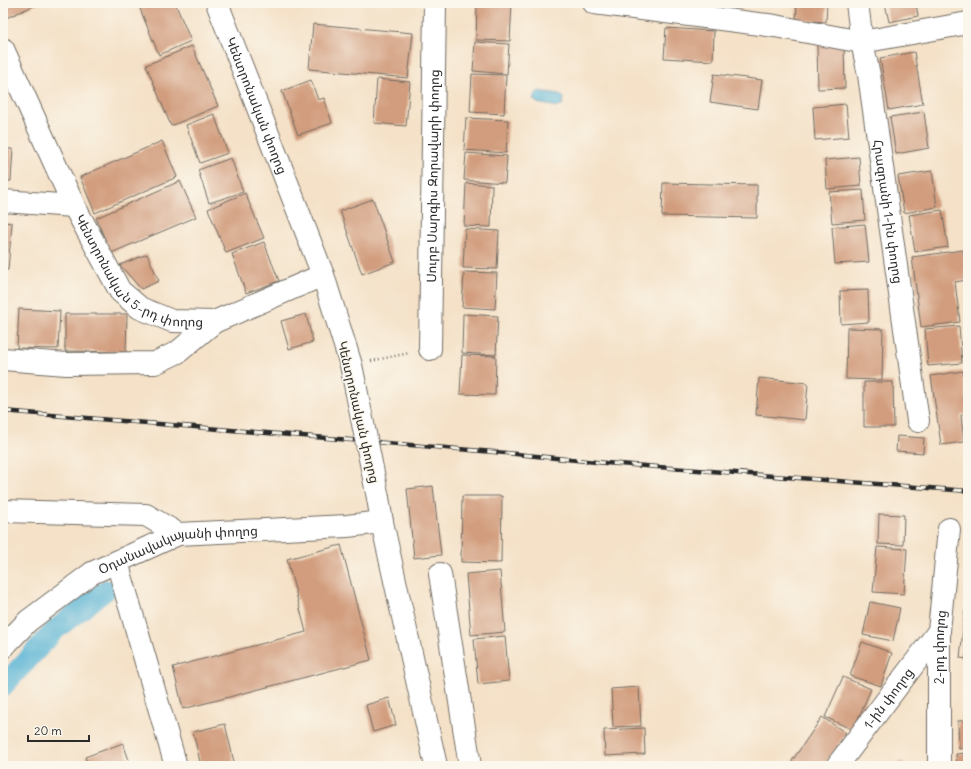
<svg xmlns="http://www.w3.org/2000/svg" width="971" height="769" font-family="Delius,'Noto Sans Armenian',sans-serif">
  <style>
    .water { fill: #56b2d4; stroke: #406e80 }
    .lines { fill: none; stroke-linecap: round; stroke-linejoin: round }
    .canal { stroke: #56b2d4; stroke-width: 21 }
    .building { fill: #d29d7e }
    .minor-casing { stroke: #716b62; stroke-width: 24 }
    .major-casing { stroke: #716b62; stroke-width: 24 }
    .path { stroke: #716b62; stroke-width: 2.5; stroke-dasharray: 1 3; stroke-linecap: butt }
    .minor { stroke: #fff; stroke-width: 22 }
    .major { stroke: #fff; stroke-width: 22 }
    .rail-casing { stroke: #2b2b2b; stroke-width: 4.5 }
    .rail { stroke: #fbf7ec; stroke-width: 3; stroke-dasharray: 9; stroke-linecap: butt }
    .major-bridge-casing { stroke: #716b62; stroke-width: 24; stroke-linecap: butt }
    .major-bridge { stroke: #fff; stroke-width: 22 }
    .labels { text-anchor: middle; stroke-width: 3; stroke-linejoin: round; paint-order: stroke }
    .street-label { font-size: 13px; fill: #2b2b2b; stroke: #fbf7ec }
  </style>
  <rect width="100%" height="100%" fill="#fbf7ec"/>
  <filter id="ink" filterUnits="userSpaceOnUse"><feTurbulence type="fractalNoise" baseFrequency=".025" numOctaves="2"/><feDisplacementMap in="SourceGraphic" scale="8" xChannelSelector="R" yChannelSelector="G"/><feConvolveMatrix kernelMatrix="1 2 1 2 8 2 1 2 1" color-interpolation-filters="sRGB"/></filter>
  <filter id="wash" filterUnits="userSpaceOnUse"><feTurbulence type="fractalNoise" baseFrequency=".012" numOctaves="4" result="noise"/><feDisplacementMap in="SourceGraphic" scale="16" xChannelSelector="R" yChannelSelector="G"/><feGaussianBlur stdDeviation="0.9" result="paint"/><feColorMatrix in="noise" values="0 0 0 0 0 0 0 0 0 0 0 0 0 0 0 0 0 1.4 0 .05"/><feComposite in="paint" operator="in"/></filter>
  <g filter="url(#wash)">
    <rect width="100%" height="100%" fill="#f4e1c7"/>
    <path class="water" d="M 539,91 L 559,94 L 564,98 L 563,104 L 558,107 L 537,103 L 533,99 L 535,94 Z"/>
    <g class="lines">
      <path class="canal" d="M 3,686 L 56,629 L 106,590"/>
    </g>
    <g id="blocks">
      <g class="building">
        <path d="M 3,3 L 40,3 L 4,19 Z"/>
        <path d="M 153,3 L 175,3 L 191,41 L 159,55 L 140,9 Z"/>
        <path d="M 477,3 L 512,3 L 510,41 L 476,40 Z"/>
        <path d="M 797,3 L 827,3 L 826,22 L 796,20 Z"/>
        <path d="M 885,3 L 916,3 L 918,16 L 889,22 Z"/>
        <path d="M 313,24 L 413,33 L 408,78 L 309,69 Z"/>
        <path d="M 666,28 L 714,31 L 713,61 L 664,58 Z"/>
        <path d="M 475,42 L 509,44 L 507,74 L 473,71 Z"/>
        <path d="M 817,45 L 844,45 L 845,88 L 818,89 Z"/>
        <path d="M 192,46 L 218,106 L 171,126 L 146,65 Z"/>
        <path d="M 914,52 L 923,104 L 889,110 L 880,58 Z"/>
        <path d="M 472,74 L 506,75 L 504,114 L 470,112 Z"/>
        <path d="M 714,74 L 762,80 L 758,109 L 710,102 Z"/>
        <path d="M 377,79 L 410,82 L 406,126 L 374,123 Z"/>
        <path d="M 311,80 L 318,100 L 324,98 L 332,123 L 298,135 L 282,91 Z"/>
        <path d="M 846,104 L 849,137 L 815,140 L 813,107 Z"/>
        <path d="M 924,112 L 929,148 L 896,154 L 890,117 Z"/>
        <path d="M 214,114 L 228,153 L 200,163 L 186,125 Z"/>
        <path d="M 466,118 L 508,120 L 506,153 L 464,150 Z"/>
        <path d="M 162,141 L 177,177 L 95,213 L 80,177 Z"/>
        <path d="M 3,149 L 13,149 L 11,181 L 3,181 Z"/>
        <path d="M 466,153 L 507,156 L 505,183 L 464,180 Z"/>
        <path d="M 859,157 L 861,186 L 827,189 L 825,160 Z"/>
        <path d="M 231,158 L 243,192 L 209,203 L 198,170 Z"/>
        <path d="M 932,171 L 937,207 L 904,213 L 898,176 Z"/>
        <path d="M 180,181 L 196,217 L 111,253 L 96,218 Z"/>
        <path d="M 466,183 L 492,185 L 491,227 L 464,226 Z"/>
        <path d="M 663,183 L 757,185 L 757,218 L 662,216 Z"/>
        <path d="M 863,190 L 865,220 L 832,223 L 829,192 Z"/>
        <path d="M 245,193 L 264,238 L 226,253 L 208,209 Z"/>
        <path d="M 373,199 L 395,262 L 362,274 L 340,211 Z"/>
        <path d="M 942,210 L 948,247 L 915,252 L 909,215 Z"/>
        <path d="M 3,222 L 12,223 L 8,270 L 3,270 Z"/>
        <path d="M 865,224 L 869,262 L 835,264 L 832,227 Z"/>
        <path d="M 465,229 L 499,231 L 497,269 L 463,268 Z"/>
        <path d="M 264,242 L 279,281 L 246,293 L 232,254 Z"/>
        <path d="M 963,250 L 967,280 L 955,282 L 960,322 L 921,327 L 912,257 Z"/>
        <path d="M 147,254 L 159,281 L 141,289 L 120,265 Z"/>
        <path d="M 464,272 L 497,273 L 495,309 L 462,307 Z"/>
        <path d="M 868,290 L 869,322 L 841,324 L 840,291 Z"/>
        <path d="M 19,309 L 60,311 L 58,349 L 17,348 Z"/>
        <path d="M 65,314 L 127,314 L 126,352 L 65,351 Z"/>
        <path d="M 306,314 L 313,342 L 289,349 L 281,321 Z"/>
        <path d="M 463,314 L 498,316 L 496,355 L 462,353 Z"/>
        <path d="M 959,326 L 962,363 L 928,366 L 925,329 Z"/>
        <path d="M 847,328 L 883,329 L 882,380 L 846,379 Z"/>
        <path d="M 462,355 L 496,356 L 495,395 L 460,394 Z"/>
        <path d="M 963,371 L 968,408 L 968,414 L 961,415 L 964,442 L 941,445 L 931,376 Z"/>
        <path d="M 759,378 L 808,383 L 805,420 L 756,415 Z"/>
        <path d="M 864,382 L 893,382 L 894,427 L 864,427 Z"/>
        <path d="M 897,436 L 924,438 L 923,453 L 896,451 Z"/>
        <path d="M 433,486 L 441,555 L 414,558 L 407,489 Z"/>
        <path d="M 462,496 L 502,496 L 501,563 L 461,562 Z"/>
        <path d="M 879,514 L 904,515 L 903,545 L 878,544 Z"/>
        <path d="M 341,545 L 371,660 L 183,709 L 173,667 L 306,632 L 287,559 Z"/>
        <path d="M 877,547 L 907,549 L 904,594 L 873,592 Z"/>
        <path d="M 500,571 L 505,632 L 471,635 L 466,574 Z"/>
        <path d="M 870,602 L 900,608 L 893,641 L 863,635 Z"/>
        <path d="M 965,610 L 968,611 L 968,659 L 960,658 Z"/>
        <path d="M 505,636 L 509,681 L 478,684 L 474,639 Z"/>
        <path d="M 862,642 L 892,653 L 881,686 L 850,676 Z"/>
        <path d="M 843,677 L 871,689 L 853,730 L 825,717 Z"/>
        <path d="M 639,687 L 641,726 L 613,727 L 611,689 Z"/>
        <path d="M 389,698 L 396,725 L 373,732 L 366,705 Z"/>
        <path d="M 822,717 L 846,733 L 824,766 L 799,766 L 792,761 Z"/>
        <path d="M 968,720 L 968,748 L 959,749 L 958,721 Z"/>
        <path d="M 225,724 L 235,766 L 201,766 L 193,732 Z"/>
        <path d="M 644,728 L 645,754 L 605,756 L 604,730 Z"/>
        <path d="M 123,743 L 131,766 L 89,766 L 85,757 Z"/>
        <path d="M 968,753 L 968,766 L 957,766 L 956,754 Z"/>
        <path d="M 902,761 L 905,766 L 892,766 Z"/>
      </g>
    </g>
  </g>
  <g filter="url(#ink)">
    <use href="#blocks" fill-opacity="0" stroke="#716b62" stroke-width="1"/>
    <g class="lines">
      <g class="minor-casing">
        <g id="minor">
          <path d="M 594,3 L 775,26 L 862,42 L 968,23"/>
          <path id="s1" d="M 857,3 L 862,42 L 869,75 L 918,421"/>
          <path id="s2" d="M 3,49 L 74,206 L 120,291 L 140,308 L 172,321 L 214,322 L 323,275"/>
          <path d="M 3,201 L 74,206"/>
          <path id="s3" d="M 430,349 L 435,3"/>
          <path d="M 3,359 L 66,364 L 155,363 L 178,352 L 214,322"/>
          <path d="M 3,511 L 146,515 L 178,534"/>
          <path d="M 117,562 L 176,766"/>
          <path d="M 440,574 L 470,766"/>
          <path id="s4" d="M 3,647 L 28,621 L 92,573 L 178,534 L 347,526 L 382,522"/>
          <path id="s5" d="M 837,766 L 939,631"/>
          <path id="s6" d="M 939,766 L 939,631 L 949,529"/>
        </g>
      </g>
      <g class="major-casing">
        <g id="major">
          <path id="s7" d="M 217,3 L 323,275 L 351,365 L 356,389"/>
          <path d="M 378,498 L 382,522 L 436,766"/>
        </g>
      </g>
      <path class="path" d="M 371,361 L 409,353"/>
      <use href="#minor" class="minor"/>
      <use href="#major" class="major"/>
      <g class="rail-casing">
        <path id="rail" d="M 3,411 L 506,453 L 606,463 L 968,491"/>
      </g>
      <use href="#rail" class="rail"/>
      <g class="major-bridge-casing">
        <path id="major-bridge" d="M 356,389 L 378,498"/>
      </g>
      <use href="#major-bridge" class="major-bridge"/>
    </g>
  </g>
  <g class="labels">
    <g class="street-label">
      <text dy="5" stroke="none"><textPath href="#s7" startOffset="110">Կենտրոնական փողոց</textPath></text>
      <text dy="5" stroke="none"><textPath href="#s3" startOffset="173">Սուրբ Սարգիս Զորավարի փողոց</textPath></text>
      <text dy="5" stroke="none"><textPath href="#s1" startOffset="211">Հրազդանի 1-ին փողոց</textPath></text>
      <text dy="5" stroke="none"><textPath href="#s2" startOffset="272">Կենտրոնական 5-րդ փողոց</textPath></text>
      <text transform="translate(359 412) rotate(77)" y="5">Կենտրոնական փողոց</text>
      <text dy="5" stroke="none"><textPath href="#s4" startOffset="207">Օդանավակայանի փողոց</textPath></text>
      <text dy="5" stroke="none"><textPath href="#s6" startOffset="119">2-րդ փողոց</textPath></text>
      <text dy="5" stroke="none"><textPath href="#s5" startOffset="85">1-ին փողոց</textPath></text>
    </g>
  </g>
  <rect width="971" height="769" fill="none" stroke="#fbf7ec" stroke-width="16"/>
  <path d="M28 735v6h61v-6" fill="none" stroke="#2b2b2b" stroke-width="2"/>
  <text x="34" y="735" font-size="12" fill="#2b2b2b" stroke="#fbf7ec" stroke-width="3" paint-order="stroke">20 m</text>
</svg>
